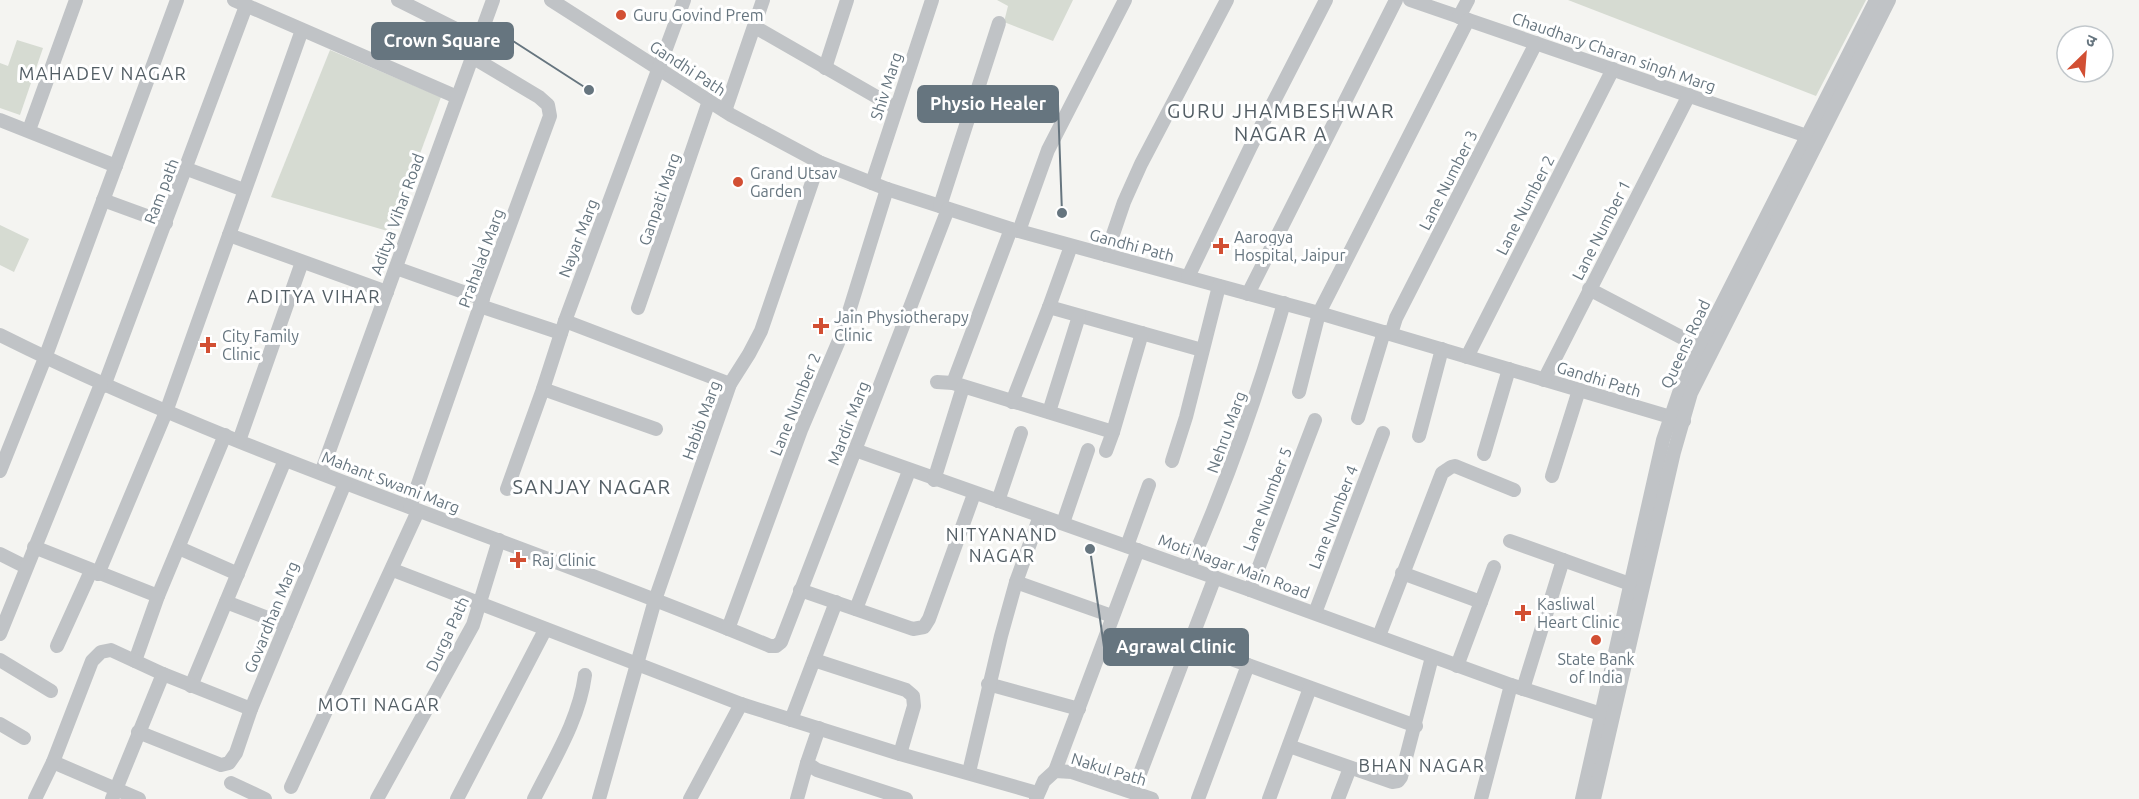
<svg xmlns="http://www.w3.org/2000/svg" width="2139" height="799" font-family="Ubuntu,'Noto Sans Devanagari',sans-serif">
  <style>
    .green { fill: #d6dbd2 }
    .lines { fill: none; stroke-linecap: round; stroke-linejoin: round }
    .minor { stroke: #c0c3c6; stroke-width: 14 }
    .poi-dot { fill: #d24f33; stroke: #fff; stroke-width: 2 }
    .labels { text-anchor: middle; stroke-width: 6; stroke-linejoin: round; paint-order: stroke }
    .poi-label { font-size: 16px; fill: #66757f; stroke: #fff; text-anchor: start }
    .street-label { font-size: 16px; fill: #66757f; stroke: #fff }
    .neighbourhood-label { font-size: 18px; letter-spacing: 1.5px; fill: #535e65; stroke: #fff }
    .quarter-label { font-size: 20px; letter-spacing: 1.5px; fill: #535e65; stroke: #fff }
    .leader { fill: none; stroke: #66757f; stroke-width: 2 }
    .callout-dot { fill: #66757f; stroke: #fff; stroke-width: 2 }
    .callout { fill: #66757f; stroke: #66757f; stroke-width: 2 }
    .callout-label { font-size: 18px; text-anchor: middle; font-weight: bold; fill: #fff }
  </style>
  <rect width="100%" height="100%" fill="#f4f4f1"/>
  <g class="green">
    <path d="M 997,0 L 1073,0 L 1053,41 L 1004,22 L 1008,6 Z"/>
    <path d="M 1568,0 L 1866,0 L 1816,96 Z"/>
    <path d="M 17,40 L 43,48 L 20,115 L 0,108 L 0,63 L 8,66 Z"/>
    <path d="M 330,50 L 441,97 L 391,232 L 271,197 Z"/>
    <path d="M 0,225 L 29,239 L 14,272 L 0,265 Z"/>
  </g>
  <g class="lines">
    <g class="minor">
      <path d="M 234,0 L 457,97"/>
      <path d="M 398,0 L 478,40"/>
      <path d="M 551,0 L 731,115 L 819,162 L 887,189 L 1011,229 L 1319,313 L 1684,421"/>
      <path d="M 1410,0 L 1807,136"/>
      <path d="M 1459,17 L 1468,0"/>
      <path d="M 755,27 L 896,108"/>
      <path d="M 825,68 L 847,0"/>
      <path d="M 725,111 L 763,0"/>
      <path d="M 0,120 L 116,166"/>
      <path d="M 29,130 L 76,0"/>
      <path d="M 187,169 L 244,190"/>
      <path d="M 872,183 L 932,0"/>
      <path d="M 103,200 L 166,223"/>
      <path d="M 940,206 L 999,23"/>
      <path d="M 1019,231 L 1048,150 L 1125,0"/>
      <path d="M 229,235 L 387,292"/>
      <path d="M 1106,255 L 1124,202 L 1141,164 L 1227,0"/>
      <path d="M 396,268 L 483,299"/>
      <path d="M 1188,277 L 1251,146 L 1326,0"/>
      <path d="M 1589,289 L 1700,347"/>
      <path d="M 1248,294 L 1396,0"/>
      <path d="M 480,306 L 561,333"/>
      <path d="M 1049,307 L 1202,350"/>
      <path d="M 638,308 L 709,101"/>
      <path d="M 565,321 L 730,384"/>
      <path d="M 1391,334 L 1396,318 L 1536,43"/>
      <path d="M 0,335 C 248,459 514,539 770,646 L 776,646 L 781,642 L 948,209"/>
      <path d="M 1467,357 L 1613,69"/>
      <path d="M 1544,380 L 1689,95"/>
      <path d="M 937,382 L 953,383 L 1113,432 L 1106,451"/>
      <path d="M 953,383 L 1011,229"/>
      <path d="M 104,386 L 246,6"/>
      <path d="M 543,389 L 656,429"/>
      <path d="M 1299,392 L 1319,313 L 1468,20"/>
      <path d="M 1012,402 L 1049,307 L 1071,246"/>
      <path d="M 1049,412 L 1079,316"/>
      <path d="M 1358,418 L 1384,332"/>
      <path d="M 1113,432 L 1142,333"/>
      <path d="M 1419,436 L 1442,349"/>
      <path d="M 239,441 L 302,262"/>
      <path d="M 855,450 L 1250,590 L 1511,685 L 1601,714"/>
      <path d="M 1484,454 L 1509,369"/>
      <path d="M 1172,461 L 1186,417 L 1219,286"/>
      <path d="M 0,471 L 45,358 L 177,0"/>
      <path d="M 321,473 L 493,0"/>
      <path d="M 1552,476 L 1579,390"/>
      <path d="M 934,480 L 963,387"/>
      <path d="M 507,489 L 543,389 L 565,321 L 684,0"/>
      <path d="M 998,501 L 1021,433"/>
      <path d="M 410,507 L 480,306 L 550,116 L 548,105 L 539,97 L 472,57"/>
      <path d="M 1063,523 L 1088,450"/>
      <path d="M 1510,541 L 1630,584"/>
      <path d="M 1127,546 L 1149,485"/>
      <path d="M 34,547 L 158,596"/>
      <path d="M 179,548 L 238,574"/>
      <path d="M 0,554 L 26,567"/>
      <path d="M 1189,568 C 1227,482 1258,394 1284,303"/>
      <path d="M 393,570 L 741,704 L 900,754 L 1037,793"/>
      <path d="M 1402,573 L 1481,602"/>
      <path d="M 98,574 L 166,412 L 302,30"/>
      <path d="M 1016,582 L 1112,616"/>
      <path d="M 800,590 L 913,629 L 924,627 L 929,619 L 974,494"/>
      <path d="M 1250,590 L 1315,420"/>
      <path d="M 226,602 L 286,625"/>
      <path d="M 856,609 L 909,471"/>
      <path d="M 1315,613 L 1383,433"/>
      <path d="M 728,629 L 801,430 L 843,331 L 887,189"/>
      <path d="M 0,634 L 101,384"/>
      <path d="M 1379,636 L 1442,473 L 1451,467 L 1455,466 L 1514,490"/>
      <path d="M 1190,644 L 1416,726"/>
      <path d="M 57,646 L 91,571"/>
      <path d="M 0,660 L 51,691"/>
      <path d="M 814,660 L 906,690 L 913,696 L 914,706 L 900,754"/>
      <path d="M 135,661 L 158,596 L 225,435"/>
      <path d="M 1457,666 L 1494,567"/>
      <path d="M 988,684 L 1079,709"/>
      <path d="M 191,686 L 285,460"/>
      <path d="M 1523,689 L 1563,560"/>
      <path d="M 791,720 L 836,602"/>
      <path d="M 0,724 L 24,738"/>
      <path d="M 819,728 L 807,763 L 817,770 L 906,799"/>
      <path d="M 138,732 L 221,765 L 229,763 L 236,753 L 251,709 L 345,483"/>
      <path d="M 1289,746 L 1392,782 L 1398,781 L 1401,777 L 1432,657"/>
      <path d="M 53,762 L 139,799"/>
      <path d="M 1055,771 L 1138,550"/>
      <path d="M 969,772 L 1001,636 L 1016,582 L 1040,516"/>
      <path d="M 231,783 L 265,799"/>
      <path d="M 291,787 L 418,511"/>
      <path d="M 1133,792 L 1215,577"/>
      <path d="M 35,799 L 53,762 L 92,661 L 101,652 L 111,650 L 163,674 L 251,709"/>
      <path d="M 112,799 L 163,674"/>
      <path d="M 377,799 L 473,625 L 499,540"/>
      <path d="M 457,799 L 545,630"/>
      <path d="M 534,799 C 554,759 579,720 585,675"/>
      <path d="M 599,799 L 655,600 L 730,384 L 749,354 L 761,331 L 819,162"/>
      <path d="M 690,799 L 741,704"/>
      <path d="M 797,799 L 807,763"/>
      <path d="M 1036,799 L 1044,781 L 1055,771 L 1072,772 L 1152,799"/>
      <path d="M 1198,799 L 1248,665"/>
      <path d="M 1269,799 L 1310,688"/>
      <path d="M 1338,799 L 1350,768"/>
      <path d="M 1481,799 L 1511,685"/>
      <path d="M 1582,799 L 1663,440 L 1683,381 L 1876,0"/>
      <path d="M 1594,799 L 1674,452 L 1691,393 L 1889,0"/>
    </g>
  </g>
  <g class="poi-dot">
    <circle cx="621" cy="15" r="6"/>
    <circle cx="738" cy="182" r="6"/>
    <path d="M1218 237h6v6h6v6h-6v6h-6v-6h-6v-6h6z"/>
    <path d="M818 317h6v6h6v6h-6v6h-6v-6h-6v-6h6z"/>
    <path d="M205 336h6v6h6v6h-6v6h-6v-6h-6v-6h6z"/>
    <path d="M515 551h6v6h6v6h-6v6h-6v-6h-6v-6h6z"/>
    <path d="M1520 604h6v6h6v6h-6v6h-6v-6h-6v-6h6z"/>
    <circle cx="1596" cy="640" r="6"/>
  </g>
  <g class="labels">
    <g class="poi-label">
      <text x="633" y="21">Guru Govind Prem</text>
      <text x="750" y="179">Grand Utsav<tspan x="750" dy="18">Garden</tspan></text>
      <text x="1234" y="243">Aarogya<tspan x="1234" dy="18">Hospital, Jaipur</tspan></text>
      <text x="834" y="323">Jain Physiotherapy<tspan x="834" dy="18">Clinic</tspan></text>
      <text x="222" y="342">City Family<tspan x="222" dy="18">Clinic</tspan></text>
      <text x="532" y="566">Raj Clinic</text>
      <text x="1537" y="610">Kasliwal<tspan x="1537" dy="18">Heart Clinic</tspan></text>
      <text x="1596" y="665" text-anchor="middle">State Bank<tspan x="1596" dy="18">of India</tspan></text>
    </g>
    <g class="street-label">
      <text transform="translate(1614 52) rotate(19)" y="6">Chaudhary Charan singh Marg</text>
      <text transform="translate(688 68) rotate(33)" y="6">Gandhi Path</text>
      <text transform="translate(886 86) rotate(-72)" y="6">Shiv Marg</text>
      <text transform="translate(1448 180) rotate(-63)" y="6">Lane Number 3</text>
      <text transform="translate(161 191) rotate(-69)" y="6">Ram path</text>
      <text transform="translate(659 199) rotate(-71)" y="6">Ganpati Marg</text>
      <text transform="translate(1525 205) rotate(-63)" y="6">Lane Number 2</text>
      <text transform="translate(397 214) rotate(-70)" y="6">Aditya Vihar Road</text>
      <text transform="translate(1601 230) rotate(-63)" y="6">Lane Number 1</text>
      <text transform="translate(578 238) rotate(-69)" y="6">Nayar Marg</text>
      <text transform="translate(1132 245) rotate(15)" y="6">Gandhi Path</text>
      <text transform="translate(481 258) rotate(-70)" y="6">Prahalad Marg</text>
      <text transform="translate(1685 344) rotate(-65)" y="6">Queens Road</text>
      <text transform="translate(1599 379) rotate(17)" y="6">Gandhi Path</text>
      <text transform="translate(795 404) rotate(-68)" y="6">Lane Number 2</text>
      <text transform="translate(701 420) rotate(-70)" y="6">Habib Marg</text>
      <text transform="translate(848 423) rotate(-69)" y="6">Mardir Marg</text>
      <text transform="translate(1226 432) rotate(-70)" y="6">Nehru Marg</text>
      <text transform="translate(391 482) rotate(21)" y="6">Mahant Swami Marg</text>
      <text transform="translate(1267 499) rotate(-69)" y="6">Lane Number 5</text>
      <text transform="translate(1333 517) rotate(-69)" y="6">Lane Number 4</text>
      <text transform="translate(1234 566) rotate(20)" y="6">Moti Nagar Main Road</text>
      <text transform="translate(271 617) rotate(-68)" y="6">Govardhan Marg</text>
      <text transform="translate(447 634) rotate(-65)" y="6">Durga Path</text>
      <text transform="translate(1109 769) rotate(17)" y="6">Nakul Path</text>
    </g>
    <g class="neighbourhood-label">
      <text x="103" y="80">MAHADEV NAGAR</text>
      <text x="314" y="303">ADITYA VIHAR</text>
      <text x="1002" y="541">NITYANAND<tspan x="1002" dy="21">NAGAR</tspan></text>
      <text x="379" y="711">MOTI NAGAR</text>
      <text x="1422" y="772">BHAN NAGAR</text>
    </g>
    <g class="quarter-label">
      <text x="1281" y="118">GURU JHAMBESHWAR<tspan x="1281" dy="23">NAGAR A</tspan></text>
      <text x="592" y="494">SANJAY NAGAR</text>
    </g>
  </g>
  <path class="leader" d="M589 90L513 41M1062 213L1058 104M1090 549L1104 647"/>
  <g class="callout-dot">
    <circle cx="589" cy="90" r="6"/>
    <circle cx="1062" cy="213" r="6"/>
    <circle cx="1090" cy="549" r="6"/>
  </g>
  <g class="callout">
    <rect x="372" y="23" width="141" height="36" rx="6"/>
    <rect x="918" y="86" width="140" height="36" rx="6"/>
    <rect x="1104" y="629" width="144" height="36" rx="6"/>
  </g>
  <g class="callout-label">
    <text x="442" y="47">Crown Square</text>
    <text x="988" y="110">Physio Healer</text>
    <text x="1176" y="653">Agrawal Clinic</text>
  </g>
  <g transform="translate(2085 54) rotate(25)"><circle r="28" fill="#ffffff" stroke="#c2c8cc" stroke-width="1.5"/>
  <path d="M0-4.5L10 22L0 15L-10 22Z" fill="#d24f33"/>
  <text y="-9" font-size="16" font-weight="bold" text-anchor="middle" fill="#66757f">उ</text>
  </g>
</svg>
